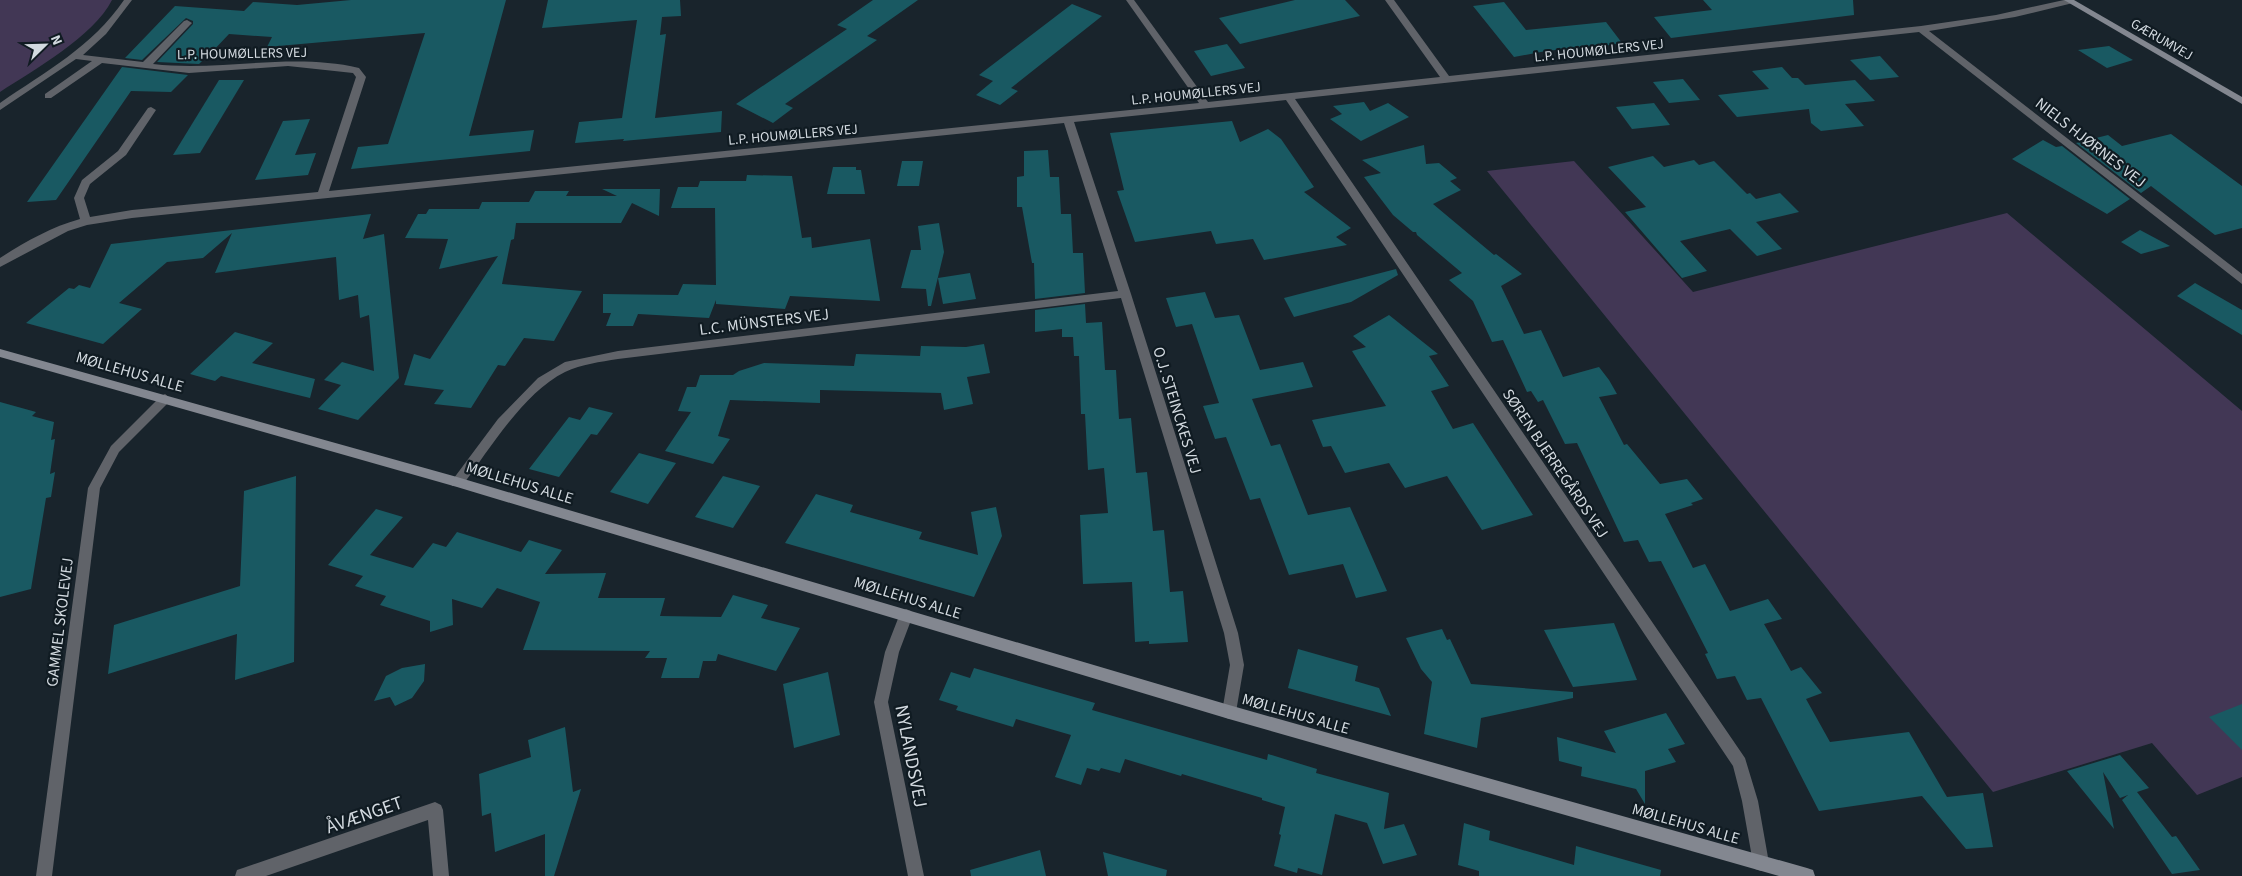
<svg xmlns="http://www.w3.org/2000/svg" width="2242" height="876" font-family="'Source Sans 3',sans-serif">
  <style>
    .green { fill: #423755 }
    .building { fill: #195962 }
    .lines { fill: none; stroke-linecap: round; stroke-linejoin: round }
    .street { fill: #606369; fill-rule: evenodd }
    .secondary { fill: #838790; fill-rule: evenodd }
    .labels { text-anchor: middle; stroke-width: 4.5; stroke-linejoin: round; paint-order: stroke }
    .far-street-label { font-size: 14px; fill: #d3dae0; stroke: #101b22 }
    .street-label { font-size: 16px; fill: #d3dae0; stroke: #101b22 }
    .near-street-label { font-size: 19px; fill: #d3dae0; stroke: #101b22 }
  </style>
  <rect width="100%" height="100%" fill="#19242c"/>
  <g class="green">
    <path d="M 0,0 L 112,0 C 93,37 35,69 0,92 Z"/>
    <path d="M 1574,161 L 1693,292 L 2007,213 L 2242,411 L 2242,777 L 2197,795 L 2152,743 L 1993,792 L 1487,171 Z"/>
  </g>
  <g class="building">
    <path d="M 351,0 L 506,0 L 469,136 L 534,130 L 530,151 L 351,169 L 358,147 L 388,144 L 425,33 L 267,47 L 272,37 L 229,34 L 211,53 L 206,53 L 206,57 L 199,64 L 157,62 L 193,24 L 193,21 L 186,18 L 142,60 L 125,58 L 175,6 L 244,11 L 253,2 L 297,5 Z"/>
    <path d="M 548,0 L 680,0 L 681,16 L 662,17 L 660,35 L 666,34 L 655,118 L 722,111 L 721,132 L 623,141 L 624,139 L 575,143 L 579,122 L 622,118 L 637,20 L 542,28 Z"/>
    <path d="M 873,0 L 918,0 L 867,36 L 877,40 L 785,104 L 793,108 L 773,123 L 736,104 L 847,29 L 837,25 Z"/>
    <path d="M 1295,0 L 1345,0 L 1360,16 L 1240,44 L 1219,18 Z"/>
    <path d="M 1703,0 L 1853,0 L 1854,15 L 1671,38 L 1654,17 L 1712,10 Z"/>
    <path d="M 1504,2 L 1526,30 L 1606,22 L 1622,43 L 1585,49 L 1584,47 L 1546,51 L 1514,57 L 1473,6 Z"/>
    <path d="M 1072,4 L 1102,16 L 1011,88 L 1018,91 L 1000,105 L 976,95 L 993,81 L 979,75 Z"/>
    <path d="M 1227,44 L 1245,68 L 1211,76 L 1194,51 Z"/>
    <path d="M 2109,46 L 2133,60 L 2107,68 L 2078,50 Z"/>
    <path d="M 1880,56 L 1899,77 L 1870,80 L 1850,60 Z"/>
    <path d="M 122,67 L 188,75 L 171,92 L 131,91 L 56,200 L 27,202 Z"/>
    <path d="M 1782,67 L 1792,78 L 1798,78 L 1805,85 L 1855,80 L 1875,101 L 1845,104 L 1864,126 L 1821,131 L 1811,123 L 1809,109 L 1737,117 L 1718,95 L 1769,89 L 1752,71 Z"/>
    <path d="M 1683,79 L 1700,100 L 1669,103 L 1653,82 Z"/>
    <path d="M 219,80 L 244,80 L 200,153 L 173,155 Z"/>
    <path d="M 1364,102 L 1370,111 L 1388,103 L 1409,117 L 1361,141 L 1330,119 L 1342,114 L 1333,106 Z"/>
    <path d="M 1654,103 L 1670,125 L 1632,129 L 1616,107 Z"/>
    <path d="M 310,119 L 295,155 L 316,153 L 308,175 L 255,180 L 283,121 Z"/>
    <path d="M 1232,121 L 1240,142 L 1268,129 L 1281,139 L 1314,187 L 1304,192 L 1351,228 L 1336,237 L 1347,245 L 1264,260 L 1253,239 L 1216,244 L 1211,231 L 1135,242 L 1117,191 L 1124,190 L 1110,133 Z"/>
    <path d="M 2171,134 L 2242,186 L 2242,228 L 2215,235 L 2151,186 L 2141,193 L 2076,143 L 2108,135 L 2122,146 Z"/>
    <path d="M 2043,140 L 2056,147 L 2062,146 L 2130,199 L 2107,214 L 2012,159 Z"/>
    <path d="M 1424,145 L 1426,164 L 1439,163 L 1457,178 L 1450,181 L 1461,190 L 1433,204 L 1494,255 L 1496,254 L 1522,274 L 1501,286 L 1524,334 L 1541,330 L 1563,377 L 1599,367 L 1609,380 L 1617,394 L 1599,397 L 1624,445 L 1627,444 L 1660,484 L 1687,479 L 1703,499 L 1691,503 L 1693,505 L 1665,514 L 1693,568 L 1705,564 L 1730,611 L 1768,599 L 1782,619 L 1764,624 L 1791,671 L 1801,667 L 1822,693 L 1806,699 L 1830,742 L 1909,732 L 1947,797 L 1983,793 L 1993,847 L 1966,849 L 1922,796 L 1819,811 L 1761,698 L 1747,700 L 1735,676 L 1717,679 L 1705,654 L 1708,653 L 1661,561 L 1649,562 L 1638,540 L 1624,542 L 1577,443 L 1565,444 L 1543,400 L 1538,402 L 1531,391 L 1527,392 L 1503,340 L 1492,342 L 1473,301 L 1449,280 L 1462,273 L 1417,235 L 1416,232 L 1413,232 L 1393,215 L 1364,177 L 1381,173 L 1362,160 Z"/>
    <path d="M 1048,150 L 1050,177 L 1059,177 L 1061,214 L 1071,214 L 1073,253 L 1083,253 L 1085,293 L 1035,299 L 1034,263 L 1032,263 L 1022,207 L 1017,207 L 1017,177 L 1024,176 L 1024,151 Z"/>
    <path d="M 1653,156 L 1664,167 L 1694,160 L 1699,165 L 1714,161 L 1747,194 L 1750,193 L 1756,199 L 1780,193 L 1799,212 L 1756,222 L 1782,249 L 1757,256 L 1730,229 L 1680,241 L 1707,271 L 1682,278 L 1625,212 L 1646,207 L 1608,167 Z"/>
    <path d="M 902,161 L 923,161 L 919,186 L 897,186 Z"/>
    <path d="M 833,167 L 856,167 L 856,170 L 861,170 L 865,194 L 827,194 Z"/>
    <path d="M 747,175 L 792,176 L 802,238 L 811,237 L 812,248 L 870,239 L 880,301 L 790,296 L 785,309 L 716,304 L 716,300 L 709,318 L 638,314 L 633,326 L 606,326 L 611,313 L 603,313 L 603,294 L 678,295 L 683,284 L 716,285 L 715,208 L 671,208 L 678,187 L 698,187 L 700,181 L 746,181 Z"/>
    <path d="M 602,189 L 660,189 L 659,216 L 632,203 L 621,223 L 516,223 L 514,239 L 511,240 L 502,284 L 582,291 L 554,341 L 524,338 L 505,366 L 498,365 L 471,408 L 434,404 L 444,390 L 404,385 L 414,354 L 430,359 L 498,256 L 439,269 L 448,239 L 405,238 L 418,214 L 426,214 L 429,209 L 479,209 L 482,202 L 529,202 L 535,191 L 569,191 L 566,196 L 617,196 Z"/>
    <path d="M 371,214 L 363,239 L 384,234 L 399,378 L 358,420 L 318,409 L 341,385 L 324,380 L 342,362 L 374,371 L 369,315 L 360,318 L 358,295 L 339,300 L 336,257 L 215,273 L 232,233 L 203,258 L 167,262 L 119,303 L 142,309 L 103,344 L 26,323 L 69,288 L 74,289 L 79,285 L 90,288 L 111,244 Z"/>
    <path d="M 939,223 L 944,252 L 931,306 L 928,306 L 926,289 L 901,288 L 911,250 L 921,250 L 918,226 Z"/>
    <path d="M 2140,230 L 2170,246 L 2141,254 L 2121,242 Z"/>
    <path d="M 1396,269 L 1398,275 L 1351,302 L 1294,317 L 1284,298 Z"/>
    <path d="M 970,273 L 976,299 L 943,304 L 938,278 Z"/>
    <path d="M 2195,283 L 2242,310 L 2242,335 L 2177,296 Z"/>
    <path d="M 1205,292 L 1215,318 L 1239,315 L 1260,370 L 1303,362 L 1313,387 L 1252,399 L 1271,446 L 1280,444 L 1308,515 L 1350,507 L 1387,591 L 1356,598 L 1343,564 L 1289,575 L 1260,498 L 1250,500 L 1226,437 L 1215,439 L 1203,406 L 1219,403 L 1192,324 L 1176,327 L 1166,298 Z"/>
    <path d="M 1085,304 L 1086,323 L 1102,322 L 1105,370 L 1116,370 L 1119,419 L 1131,418 L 1136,473 L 1147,472 L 1153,531 L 1164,530 L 1170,592 L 1183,591 L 1188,642 L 1149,644 L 1149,641 L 1135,642 L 1132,582 L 1083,584 L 1080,515 L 1108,513 L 1104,468 L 1088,470 L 1085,414 L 1081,414 L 1079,356 L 1074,356 L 1073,337 L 1062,337 L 1062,329 L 1035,332 L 1035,310 Z"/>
    <path d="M 1389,315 L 1438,354 L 1429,356 L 1449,386 L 1431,391 L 1453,429 L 1473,423 L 1533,515 L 1482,530 L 1447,476 L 1405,488 L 1389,463 L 1345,473 L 1331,446 L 1323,447 L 1312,420 L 1386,406 L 1352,351 L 1366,347 L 1353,336 Z"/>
    <path d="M 235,332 L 273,343 L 252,363 L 315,379 L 310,398 L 221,376 L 215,381 L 190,374 Z"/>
    <path d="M 984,344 L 990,373 L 967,377 L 973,404 L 944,410 L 941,393 L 820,390 L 820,403 L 730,400 L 718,436 L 730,439 L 713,464 L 665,451 L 691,412 L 678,411 L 687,387 L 696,387 L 700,375 L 733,375 L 739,371 L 764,363 L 854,366 L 856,354 L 920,356 L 921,346 L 966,347 Z"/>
    <path d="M 0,402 L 36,412 L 32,416 L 54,422 L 51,440 L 55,439 L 50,474 L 55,472 L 51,497 L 46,498 L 31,589 L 0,597 Z"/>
    <path d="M 589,407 L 613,413 L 597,435 L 591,434 L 559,477 L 529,469 L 569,417 L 580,420 Z"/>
    <path d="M 639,453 L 676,463 L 648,504 L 610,492 Z"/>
    <path d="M 296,476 L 294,662 L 235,680 L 237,634 L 108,674 L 114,625 L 240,586 L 244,491 Z"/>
    <path d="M 723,476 L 760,486 L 733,528 L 695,517 Z"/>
    <path d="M 816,494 L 853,505 L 850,512 L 922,532 L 919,539 L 978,555 L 971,512 L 996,507 L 1002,536 L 974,597 L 785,543 Z"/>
    <path d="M 376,509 L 403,517 L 370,555 L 413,568 L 433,543 L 446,547 L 457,532 L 521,552 L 529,540 L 562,550 L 545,574 L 606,573 L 598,598 L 665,598 L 660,616 L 721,617 L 733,595 L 768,605 L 761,618 L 800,628 L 776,671 L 718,654 L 716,661 L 703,661 L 699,678 L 661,678 L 667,658 L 645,658 L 650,651 L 523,650 L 540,602 L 497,588 L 482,608 L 452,599 L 453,625 L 430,632 L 430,621 L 380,605 L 386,596 L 355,586 L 363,576 L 328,565 Z"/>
    <path d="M 1614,623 L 1637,680 L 1573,687 L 1544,630 Z"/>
    <path d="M 1442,629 L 1447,640 L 1450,639 L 1471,684 L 1573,692 L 1573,698 L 1481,718 L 1477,748 L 1424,734 L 1432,682 L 1421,669 L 1406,638 Z"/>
    <path d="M 1298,649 L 1358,666 L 1355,681 L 1379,688 L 1391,716 L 1288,688 Z"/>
    <path d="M 425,664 L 424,681 L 412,698 L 395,706 L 390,697 L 374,701 L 386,676 L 402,668 Z"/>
    <path d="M 974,668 L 1095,703 L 1092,710 L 1267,760 L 1268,754 L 1317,769 L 1316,773 L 1389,793 L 1384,829 L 1404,824 L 1417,855 L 1383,864 L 1367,823 L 1335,814 L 1322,875 L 1298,868 L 1297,873 L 1274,866 L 1281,835 L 1279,834 L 1285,807 L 1262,800 L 1262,798 L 1182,774 L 1181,776 L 1125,759 L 1120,773 L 1101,768 L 1099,771 L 1087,768 L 1081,785 L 1055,777 L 1071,735 L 1016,719 L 1013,727 L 956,710 L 958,706 L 939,700 L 951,672 L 970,678 Z"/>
    <path d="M 828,672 L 840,735 L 794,748 L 783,684 Z"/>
    <path d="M 2242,704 L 2242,750 L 2209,717 Z"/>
    <path d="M 1666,713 L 1685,744 L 1668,749 L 1676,762 L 1645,771 L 1645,804 L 1636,789 L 1581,776 L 1582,767 L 1559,761 L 1557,737 L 1616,753 L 1604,731 Z"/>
    <path d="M 565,727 L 573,792 L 581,789 L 554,876 L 545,876 L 545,834 L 495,852 L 491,813 L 482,816 L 479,774 L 531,757 L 528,740 Z"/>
    <path d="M 2120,755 L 2149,788 L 2137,792 L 2172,837 L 2176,836 L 2200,870 L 2172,874 L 2122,800 L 2128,795 L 2120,798 L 2103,772 L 2114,829 L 2067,771 Z"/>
    <path d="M 1464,823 L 1490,831 L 1489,840 L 1574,865 L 1576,846 L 1661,870 L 1660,876 L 1479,876 L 1479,871 L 1458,865 Z"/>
    <path d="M 1040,850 L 1046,876 L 971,876 L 970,870 Z"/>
    <path d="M 1103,852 L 1167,870 L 1166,876 L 1108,876 Z"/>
  </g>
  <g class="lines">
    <g class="street">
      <path d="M 124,0 L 132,0 L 106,34 L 83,55 L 143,62 L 184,21 L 187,20 L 192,23 L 190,25 L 153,64 C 221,72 291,52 359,68 L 366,77 L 329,191 L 1199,103 L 1126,0 L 1134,0 L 1208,102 L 1440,77 L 1385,0 L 1394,0 L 1449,76 L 1921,26 L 1996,15 L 2064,0 L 2074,0 L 2073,3 L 2015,17 L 1929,31 L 2242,274 L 2242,284 L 1919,32 L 1295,99 L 1745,758 L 1758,801 L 1769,863 L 1767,869 L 1761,871 L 1755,869 L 1753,863 L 1742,801 L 1733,766 L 1286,100 L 1074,122 L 1131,294 L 1238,633 L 1244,665 L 1236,712 L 1234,717 L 1229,719 L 1224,717 L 1222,712 L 1230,665 L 1224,633 L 1121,298 L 618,359 C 600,362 582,364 565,372 C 523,393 490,449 462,486 L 452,486 L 451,482 L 498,419 L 538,378 L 565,362 L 618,351 L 1118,291 L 1064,123 L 132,218 L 87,225 L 68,231 L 0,267 L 0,258 C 25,242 51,227 80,219 L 74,198 L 82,180 L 118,151 L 148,108 L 151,107 L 156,110 L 126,155 L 90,184 L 84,198 L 90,217 L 132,210 L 318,192 L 356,77 L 353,73 L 288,66 L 189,73 L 102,63 L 51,98 L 45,98 L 45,94 L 92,61 L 76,59 L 0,110 L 0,103 C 46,71 92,47 124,0 Z"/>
      <path d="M 165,394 L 171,399 L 169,402 L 119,452 L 100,488 L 52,876 L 36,876 L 88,488 L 111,446 L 161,396 Z"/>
      <path d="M 906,609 L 911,611 L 913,615 L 899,652 L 888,702 L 924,876 L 908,876 L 874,702 L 885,652 L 901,611 Z"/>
      <path d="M 435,802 L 441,805 L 443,810 L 449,876 L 433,876 L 428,820 L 266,876 L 235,876 L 237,870 L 243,868 Z"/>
    </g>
    <g class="secondary">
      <path d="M 2064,0 L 2074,0 L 2242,97 L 2242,104 Z"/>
      <path d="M 0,349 L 457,477 L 1229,705 L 1807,868 L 1813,870 L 1815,876 L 1779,876 L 1229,719 L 457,487 L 0,357 Z"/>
    </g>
  </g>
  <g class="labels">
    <g class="far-street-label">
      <text transform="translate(2162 39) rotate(30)" y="5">GÆRUMVEJ</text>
      <text transform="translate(1599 50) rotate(-6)" y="5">L.P. HOUMØLLERS VEJ</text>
      <text transform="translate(242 53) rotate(-1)" y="5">L.P. HOUMØLLERS VEJ</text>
      <text transform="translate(1196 93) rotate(-6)" y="5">L.P. HOUMØLLERS VEJ</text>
      <text transform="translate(793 134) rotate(-5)" y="5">L.P. HOUMØLLERS VEJ</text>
    </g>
    <g class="street-label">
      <text transform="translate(2091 142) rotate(38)" y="6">NIELS HJØRNES VEJ</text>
      <text transform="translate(764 321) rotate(-7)" y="6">L.C. MÜNSTERS VEJ</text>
      <text transform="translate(130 371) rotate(16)" y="6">MØLLEHUS ALLE</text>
      <text transform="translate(1178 410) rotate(73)" y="6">O.J. STEINCKES VEJ</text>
      <text transform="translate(1556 463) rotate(56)" y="6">SØREN BJERREGÅRDS VEJ</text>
      <text transform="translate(520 482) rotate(17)" y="6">MØLLEHUS ALLE</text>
      <text transform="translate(908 597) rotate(17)" y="6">MØLLEHUS ALLE</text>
      <text transform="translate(59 622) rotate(-83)" y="6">GAMMEL SKOLEVEJ</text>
      <text transform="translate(1296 713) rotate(16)" y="6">MØLLEHUS ALLE</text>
      <text transform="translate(1686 823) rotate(16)" y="6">MØLLEHUS ALLE</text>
    </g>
    <g class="near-street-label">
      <text transform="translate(912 756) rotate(79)" y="7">NYLANDSVEJ</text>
      <text transform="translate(364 814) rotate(-19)" y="7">ÅVÆNGET</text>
    </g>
  </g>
  <g transform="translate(45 45) rotate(67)" stroke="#101b22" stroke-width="4" paint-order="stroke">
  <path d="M0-4L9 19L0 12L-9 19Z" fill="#d3dae0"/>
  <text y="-8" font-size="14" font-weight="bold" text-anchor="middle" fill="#d3dae0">N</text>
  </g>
</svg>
